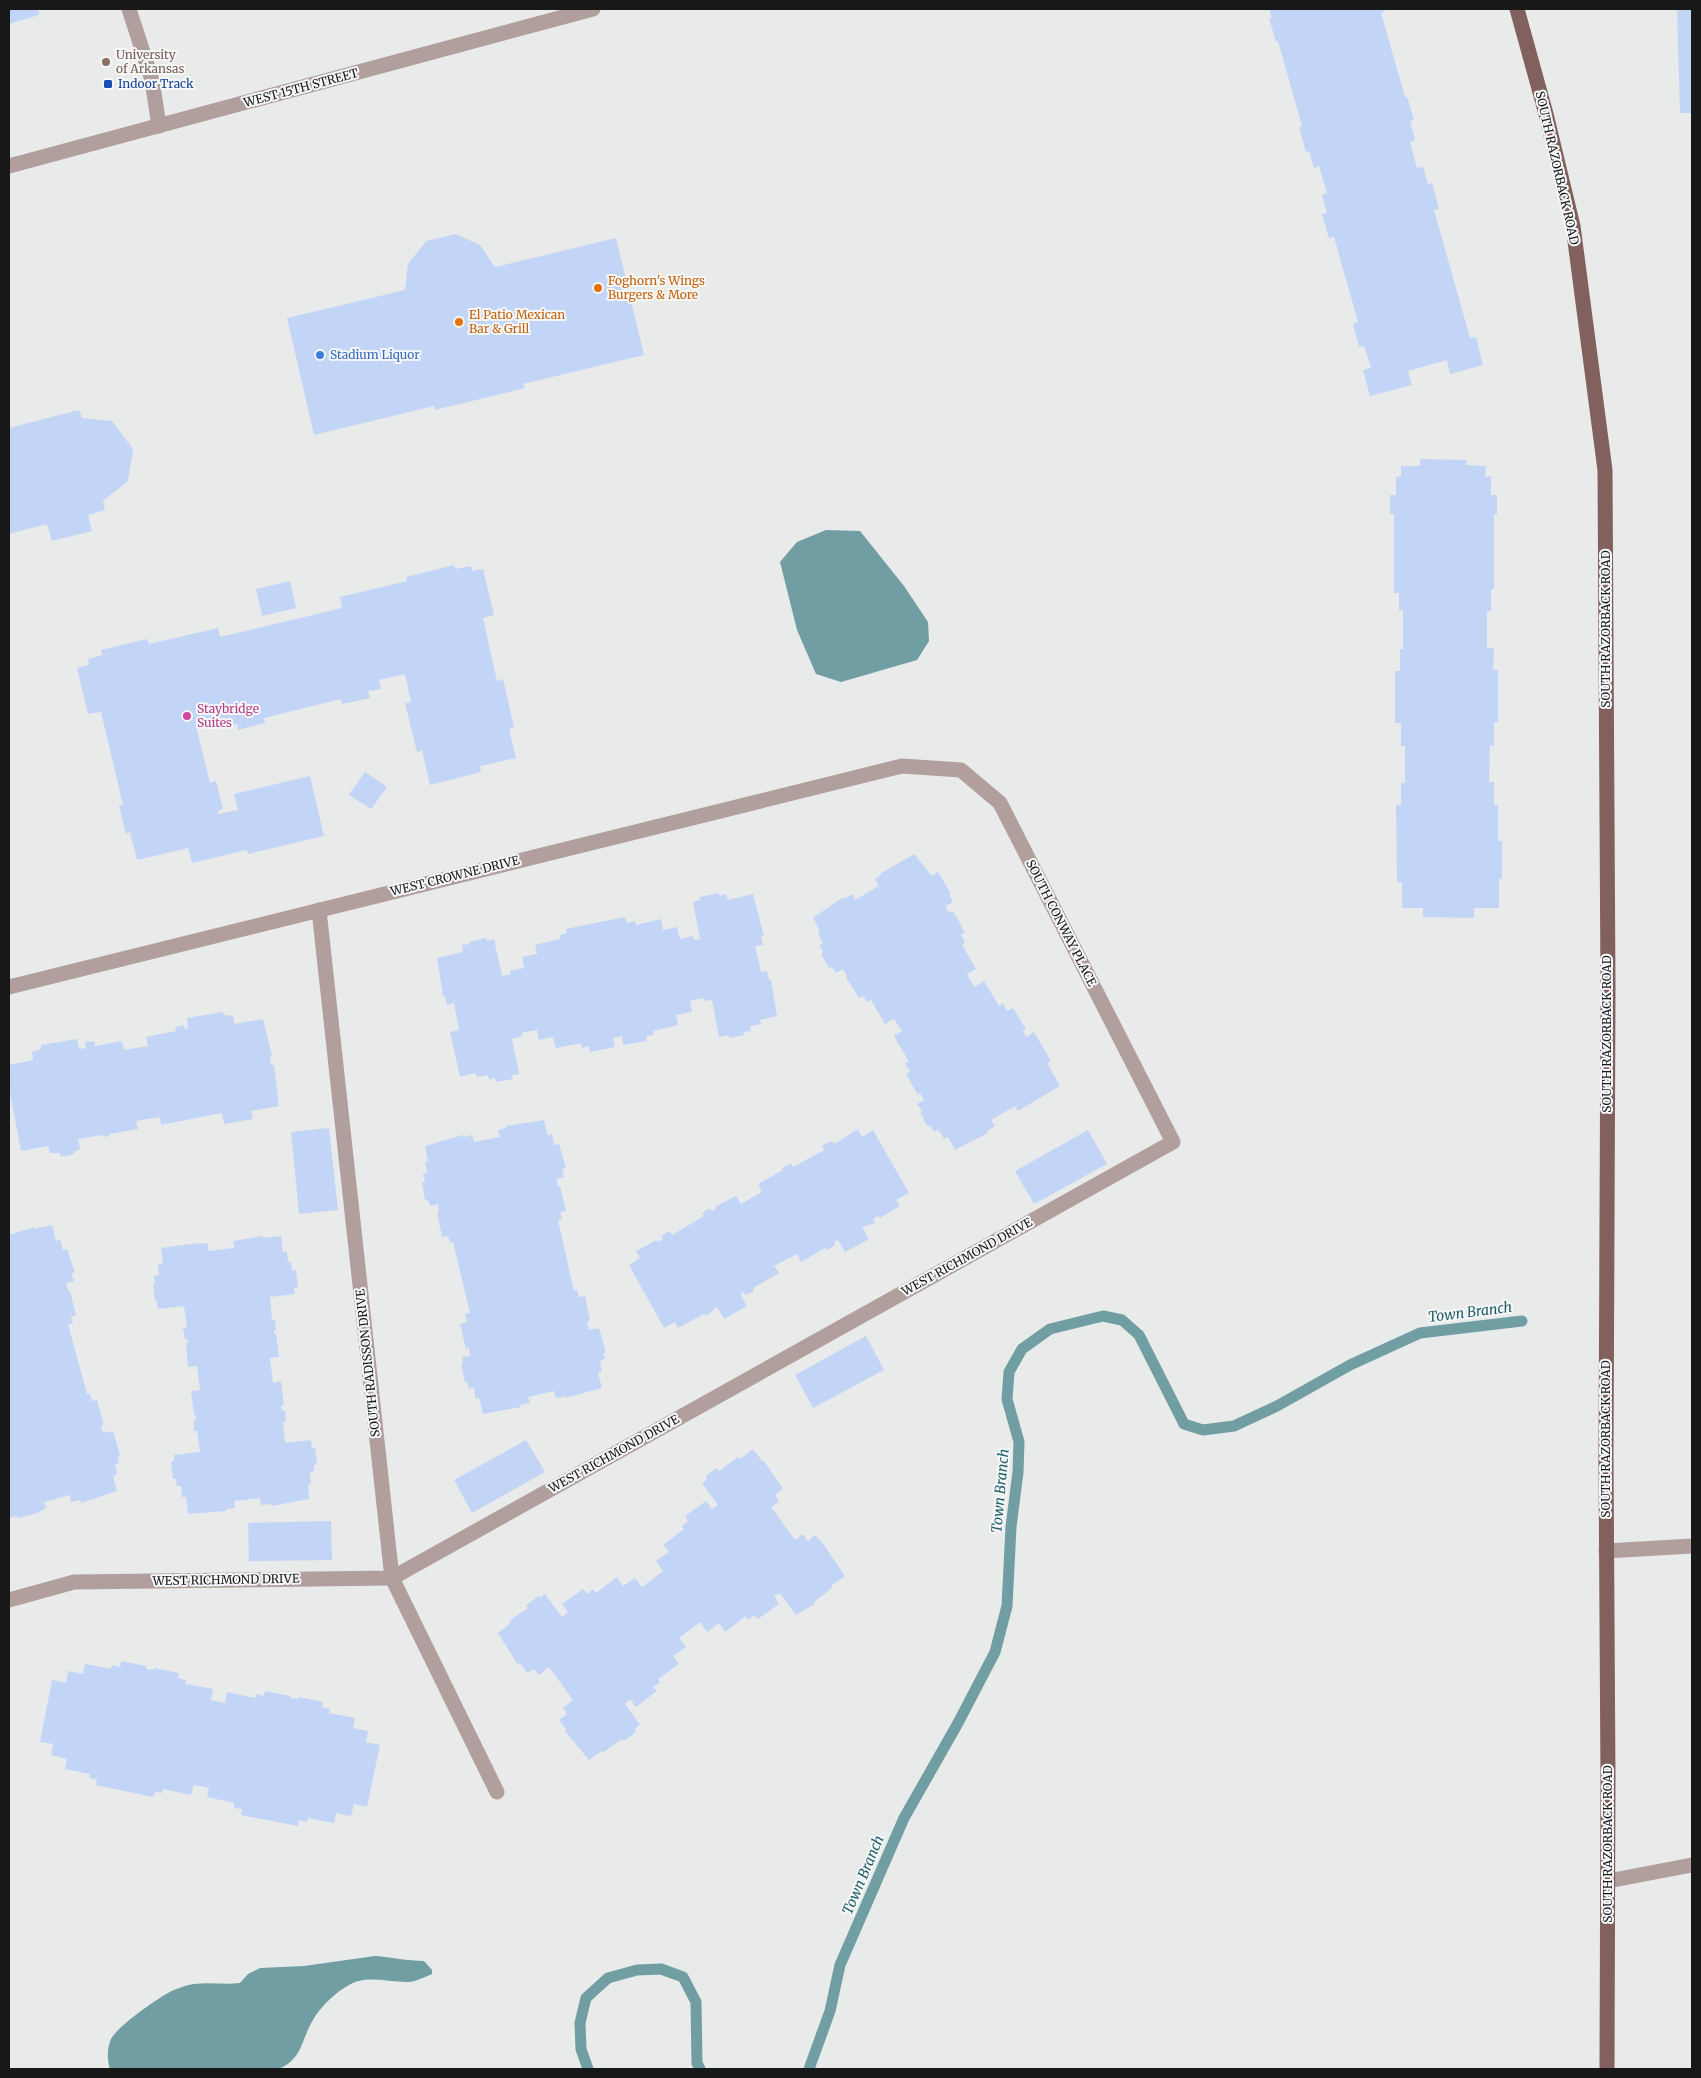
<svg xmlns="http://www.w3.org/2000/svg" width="1701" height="2078" font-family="Merriweather,serif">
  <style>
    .water { fill: #709ea3 }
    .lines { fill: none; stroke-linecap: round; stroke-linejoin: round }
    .stream { stroke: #709ea3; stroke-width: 11 }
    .building { fill: #c3d5f6 }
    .minor { stroke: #b19f9d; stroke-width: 15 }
    .major { stroke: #81605e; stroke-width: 15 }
    .education-dot { fill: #8d6e63; stroke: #f6f7f8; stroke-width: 2 }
    .transit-dot { fill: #1a4fb4; stroke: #f6f7f8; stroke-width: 2 }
    .food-dot { fill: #e8710a; stroke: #f6f7f8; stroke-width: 2 }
    .shop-dot { fill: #3f7fe0; stroke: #f6f7f8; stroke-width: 2 }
    .hotel-dot { fill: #d1479c; stroke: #f6f7f8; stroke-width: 2 }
    .labels { text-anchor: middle; stroke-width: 4; stroke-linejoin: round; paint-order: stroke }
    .education-label { font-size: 12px; fill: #785e54; stroke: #f6f7f8; text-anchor: start }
    .transit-label { font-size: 12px; fill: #164399; stroke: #f6f7f8; text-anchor: start }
    .street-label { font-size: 12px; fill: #181819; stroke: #f6f7f8 }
    .food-label { font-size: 12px; fill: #c56008; stroke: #f6f7f8; text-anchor: start }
    .shop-label { font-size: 12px; fill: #366cbe; stroke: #f6f7f8; text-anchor: start }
    .hotel-label { font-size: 12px; fill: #b23c85; stroke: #f6f7f8; text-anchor: start }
    .water-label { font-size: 14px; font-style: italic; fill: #1d5d64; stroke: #f6f7f8 }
  </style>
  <rect width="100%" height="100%" fill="#e9eaea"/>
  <g class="water">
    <path d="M 826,530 L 860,531 L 904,586 L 928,622 L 929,641 L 917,660 L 841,682 L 816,674 L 797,630 L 780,562 L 797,542 Z"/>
    <path d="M 375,1956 C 391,1957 407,1961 424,1961 L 432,1970 L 432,1974 C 424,1977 414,1983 406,1982 C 386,1982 367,1975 349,1985 C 336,1992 320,2007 313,2020 C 301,2040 303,2058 279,2069 L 110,2069 C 107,2060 107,2048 111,2039 C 117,2027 155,2000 168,1993 C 175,1989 186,1985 194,1984 C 210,1982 225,1985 240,1983 L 248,1974 L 260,1968 L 304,1966 Z"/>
  </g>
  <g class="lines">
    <g class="stream">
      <path d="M 588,2069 L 581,2049 L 580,2023 L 586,1998 L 608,1978 L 637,1970 L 661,1969 L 683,1977 L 696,2002 L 697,2063 L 700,2069"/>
      <path d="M 809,2069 L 830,2011 L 840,1965 L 904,1818 L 958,1723 L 995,1652 L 1007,1606 L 1011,1527 L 1018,1472 L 1019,1442 L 1007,1399 L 1009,1372 L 1022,1349 L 1050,1329 L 1103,1316 L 1122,1320 L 1139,1335 L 1184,1424 L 1203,1430 L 1234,1426 L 1277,1406 L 1350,1365 L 1420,1333 L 1522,1321"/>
    </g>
  </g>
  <g class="building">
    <path d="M 9,9 L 38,9 L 39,15 L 9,24 Z"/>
    <path d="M 1269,9 L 1384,9 L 1385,12 L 1381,13 L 1405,97 L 1407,97 L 1414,120 L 1410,121 L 1415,140 L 1410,142 L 1417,168 L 1423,167 L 1428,184 L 1432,183 L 1439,209 L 1434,210 L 1470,338 L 1476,337 L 1483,365 L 1450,374 L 1447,360 L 1408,371 L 1412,385 L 1370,396 L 1363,370 L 1371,368 L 1364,346 L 1359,347 L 1353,324 L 1358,322 L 1334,237 L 1329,238 L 1322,214 L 1327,213 L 1322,195 L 1327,193 L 1319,166 L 1314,168 L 1309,151 L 1306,152 L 1299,127 L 1302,126 L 1278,41 L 1276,42 L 1269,18 L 1272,18 Z"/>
    <path d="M 1677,9 L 1692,9 L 1692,113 L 1680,113 Z"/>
    <path d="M 456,234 L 480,245 L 495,267 L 616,238 L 644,355 L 523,384 L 525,388 L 435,410 L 434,406 L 314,435 L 287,318 L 405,290 L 408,264 L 426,241 Z"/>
    <path d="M 79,410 L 82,418 L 112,421 L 133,449 L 128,481 L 103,501 L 105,510 L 88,515 L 92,531 L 52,541 L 47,524 L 9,534 L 9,428 Z"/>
    <path d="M 1420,459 L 1467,460 L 1466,465 L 1486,466 L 1485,477 L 1491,476 L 1491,495 L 1497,495 L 1497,514 L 1494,514 L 1494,589 L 1491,589 L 1491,611 L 1487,611 L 1487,648 L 1494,648 L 1493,670 L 1498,670 L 1498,722 L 1494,722 L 1494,746 L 1490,745 L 1489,782 L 1494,782 L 1494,805 L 1498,805 L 1498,841 L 1502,841 L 1502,878 L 1499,879 L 1499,908 L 1474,908 L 1474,918 L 1423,917 L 1423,908 L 1402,908 L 1402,882 L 1397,882 L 1396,805 L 1401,805 L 1401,783 L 1405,783 L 1405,746 L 1401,746 L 1401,723 L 1395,723 L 1395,671 L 1400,671 L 1400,649 L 1403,649 L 1403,610 L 1399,610 L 1399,593 L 1394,593 L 1394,514 L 1390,514 L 1390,495 L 1396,495 L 1396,477 L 1401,476 L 1401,466 L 1420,466 Z"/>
    <path d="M 454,565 L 455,569 L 471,566 L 472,571 L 483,569 L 494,615 L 483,618 L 497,681 L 503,679 L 514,727 L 509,729 L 516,758 L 480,766 L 481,772 L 430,785 L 422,750 L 417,752 L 405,703 L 411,702 L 405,674 L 379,680 L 381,689 L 368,691 L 370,698 L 342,704 L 341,699 L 264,718 L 265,723 L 238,730 L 237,724 L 227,726 L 225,719 L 196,726 L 210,783 L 216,781 L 223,809 L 218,811 L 218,814 L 238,810 L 234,794 L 310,776 L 324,836 L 248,854 L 247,850 L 192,863 L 188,848 L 137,860 L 130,832 L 126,834 L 119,806 L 123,805 L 101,712 L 88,714 L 77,668 L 89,665 L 88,659 L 103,655 L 101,650 L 147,639 L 149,644 L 218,628 L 220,637 L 342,608 L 340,597 L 407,581 L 406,577 Z"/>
    <path d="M 290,581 L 296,608 L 262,616 L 256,589 Z"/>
    <path d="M 365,772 L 387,787 L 371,809 L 349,795 Z"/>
    <path d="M 914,854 L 932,876 L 938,872 L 951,894 L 949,895 L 953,902 L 945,906 L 949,913 L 953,911 L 965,933 L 961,935 L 965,942 L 962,945 L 976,969 L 967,974 L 974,987 L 984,981 L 999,1006 L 1003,1003 L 1007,1011 L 1013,1008 L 1026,1029 L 1023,1031 L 1026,1037 L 1034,1032 L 1051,1061 L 1047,1063 L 1060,1086 L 1018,1111 L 1015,1106 L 991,1120 L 995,1126 L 987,1131 L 988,1133 L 955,1150 L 948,1137 L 944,1139 L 938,1129 L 934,1132 L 930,1125 L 928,1127 L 920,1113 L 922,1111 L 917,1104 L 924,1100 L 920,1093 L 918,1095 L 906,1074 L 910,1072 L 905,1063 L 909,1062 L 894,1036 L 902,1031 L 894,1019 L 885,1024 L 871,1000 L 867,1002 L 863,996 L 859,998 L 846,977 L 847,976 L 843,969 L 836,973 L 832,967 L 829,968 L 821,954 L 823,952 L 819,946 L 823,943 L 818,934 L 820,931 L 813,918 L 843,897 L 844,899 L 852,894 L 855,900 L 879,886 L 875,879 L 881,875 L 880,874 Z"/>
    <path d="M 719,893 L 719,896 L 726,894 L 728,900 L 753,894 L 764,936 L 761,936 L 763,945 L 755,946 L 761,972 L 767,971 L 769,980 L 771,980 L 777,1016 L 760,1020 L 761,1024 L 750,1026 L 751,1031 L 743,1032 L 744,1035 L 729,1038 L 728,1035 L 719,1037 L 712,1000 L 704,1001 L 703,998 L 690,1001 L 692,1012 L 676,1015 L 678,1025 L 653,1031 L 654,1035 L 646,1036 L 647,1041 L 623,1045 L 622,1036 L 613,1038 L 615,1047 L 590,1052 L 589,1046 L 582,1048 L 581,1043 L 556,1048 L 553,1037 L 539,1040 L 537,1030 L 521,1033 L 522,1036 L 512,1039 L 519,1074 L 512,1075 L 513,1079 L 496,1082 L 495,1078 L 489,1080 L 488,1075 L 477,1077 L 475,1073 L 460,1077 L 450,1032 L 459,1030 L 454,1003 L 447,1005 L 445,996 L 443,996 L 437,958 L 463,952 L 462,945 L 470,944 L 469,942 L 486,938 L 487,941 L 494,939 L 502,976 L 511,974 L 510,971 L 524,968 L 522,957 L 537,954 L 535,945 L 560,939 L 560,935 L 567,933 L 566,929 L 625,917 L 627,923 L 635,921 L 636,925 L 661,919 L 663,930 L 677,927 L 680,939 L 693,936 L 694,940 L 700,939 L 693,902 L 700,900 L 700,897 Z"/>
    <path d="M 223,1012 L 224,1015 L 233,1016 L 234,1024 L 263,1019 L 272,1056 L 270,1057 L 271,1065 L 274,1065 L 279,1106 L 251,1111 L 253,1119 L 224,1124 L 222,1113 L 161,1125 L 160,1117 L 136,1121 L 138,1129 L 109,1134 L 109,1136 L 103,1137 L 102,1135 L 78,1139 L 80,1149 L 74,1152 L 74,1154 L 61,1157 L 60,1153 L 50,1153 L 48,1146 L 21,1151 L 9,1087 L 9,1065 L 33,1060 L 32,1052 L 41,1049 L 41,1045 L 77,1039 L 79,1049 L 86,1048 L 85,1042 L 94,1041 L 95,1046 L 122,1041 L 124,1050 L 148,1046 L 146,1037 L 176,1031 L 175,1027 L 184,1025 L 185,1029 L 188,1029 L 187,1018 Z"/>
    <path d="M 544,1120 L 548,1136 L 552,1134 L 554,1145 L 559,1144 L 566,1168 L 562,1169 L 564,1177 L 557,1179 L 558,1187 L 560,1186 L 566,1211 L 560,1212 L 562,1219 L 558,1220 L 574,1291 L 577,1290 L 579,1297 L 585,1296 L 590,1321 L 587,1322 L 589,1330 L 599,1328 L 606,1353 L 603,1353 L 605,1359 L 600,1361 L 602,1371 L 598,1373 L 602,1388 L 565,1398 L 565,1396 L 556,1398 L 554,1391 L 528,1397 L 530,1403 L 520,1405 L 521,1407 L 483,1414 L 479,1398 L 476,1399 L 474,1388 L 469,1389 L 467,1382 L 465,1382 L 461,1364 L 463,1363 L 462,1357 L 470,1356 L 469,1348 L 466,1349 L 460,1324 L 467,1322 L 465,1314 L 470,1313 L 453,1242 L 450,1243 L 448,1236 L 442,1237 L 437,1212 L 439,1212 L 438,1204 L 430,1206 L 428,1200 L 425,1200 L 422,1182 L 425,1182 L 423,1174 L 427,1173 L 425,1162 L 428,1161 L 425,1146 L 463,1135 L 464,1137 L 472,1135 L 474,1142 L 500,1137 L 498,1130 L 507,1128 L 506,1126 Z"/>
    <path d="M 329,1128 L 338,1210 L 299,1214 L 291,1132 Z"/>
    <path d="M 858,1129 L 862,1137 L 873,1130 L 909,1193 L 896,1200 L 900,1206 L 880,1218 L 878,1216 L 873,1219 L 875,1223 L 862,1227 L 869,1239 L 845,1252 L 838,1240 L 834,1242 L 835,1245 L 827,1250 L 825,1248 L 801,1262 L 797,1254 L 774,1266 L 779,1273 L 753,1288 L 754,1291 L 745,1295 L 744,1292 L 740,1294 L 747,1306 L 724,1319 L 717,1307 L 706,1316 L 704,1314 L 678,1328 L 675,1322 L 664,1328 L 629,1265 L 640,1258 L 636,1251 L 657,1240 L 658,1242 L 663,1239 L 661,1236 L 670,1231 L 672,1235 L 704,1216 L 702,1213 L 710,1208 L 712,1211 L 716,1209 L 715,1207 L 736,1196 L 741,1204 L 762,1192 L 758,1184 L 783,1170 L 782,1168 L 791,1163 L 793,1167 L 824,1150 L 822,1146 L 832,1141 L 834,1144 Z"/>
    <path d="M 1088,1130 L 1107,1164 L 1034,1204 L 1015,1171 Z"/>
    <path d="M 52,1225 L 56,1241 L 60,1239 L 63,1250 L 67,1249 L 75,1273 L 71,1273 L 74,1281 L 66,1283 L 68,1291 L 70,1291 L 76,1315 L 71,1317 L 73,1324 L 68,1324 L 87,1394 L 90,1393 L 92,1401 L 97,1400 L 104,1425 L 101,1426 L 103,1433 L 113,1431 L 120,1455 L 118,1456 L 119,1463 L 115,1464 L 117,1474 L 113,1476 L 117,1491 L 81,1503 L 80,1500 L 71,1502 L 70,1495 L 44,1502 L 46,1508 L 37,1513 L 18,1518 L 17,1516 L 9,1518 L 9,1235 L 34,1227 L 34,1229 Z"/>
    <path d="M 263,1236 L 263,1238 L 281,1236 L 283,1252 L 287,1251 L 288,1262 L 291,1262 L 292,1271 L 296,1270 L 298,1287 L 294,1288 L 295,1294 L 270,1297 L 272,1320 L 275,1319 L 276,1330 L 274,1331 L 274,1334 L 276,1333 L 279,1357 L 270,1358 L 273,1383 L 281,1381 L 284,1405 L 281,1406 L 282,1411 L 285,1410 L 286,1422 L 283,1422 L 285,1443 L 311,1440 L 312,1448 L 315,1447 L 317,1464 L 314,1465 L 314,1471 L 310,1472 L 311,1484 L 308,1485 L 309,1499 L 272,1506 L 271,1504 L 261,1505 L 260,1498 L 234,1501 L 235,1508 L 226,1509 L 226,1511 L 188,1514 L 186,1497 L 182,1497 L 181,1486 L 177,1486 L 176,1479 L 173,1479 L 171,1462 L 174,1461 L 174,1455 L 200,1452 L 197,1431 L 194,1431 L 194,1420 L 196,1420 L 196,1415 L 194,1415 L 191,1391 L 200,1390 L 197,1366 L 188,1367 L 186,1343 L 188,1343 L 188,1339 L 185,1339 L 183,1328 L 187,1328 L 184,1306 L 158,1309 L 157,1301 L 155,1301 L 153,1284 L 155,1283 L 154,1276 L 159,1275 L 158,1264 L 163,1264 L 161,1248 L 198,1243 L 198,1244 L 208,1243 L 208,1251 L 234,1248 L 233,1241 Z"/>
    <path d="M 866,1336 L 884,1370 L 813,1408 L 795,1375 Z"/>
    <path d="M 526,1440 L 545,1472 L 472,1513 L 454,1480 Z"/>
    <path d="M 753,1449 L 763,1462 L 764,1461 L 783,1489 L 775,1495 L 779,1502 L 771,1507 L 795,1540 L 803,1534 L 808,1541 L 815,1535 L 824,1545 L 845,1576 L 831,1586 L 832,1588 L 814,1602 L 815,1604 L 796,1615 L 780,1593 L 774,1596 L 779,1604 L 758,1619 L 754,1615 L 748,1620 L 746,1616 L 725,1632 L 719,1623 L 707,1632 L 700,1622 L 679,1638 L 686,1647 L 673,1656 L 679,1664 L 658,1679 L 660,1683 L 653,1687 L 657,1691 L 636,1707 L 630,1699 L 625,1704 L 640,1725 L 635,1729 L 636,1732 L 624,1741 L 622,1739 L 604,1752 L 602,1751 L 589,1760 L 565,1731 L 566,1729 L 559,1720 L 567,1714 L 563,1708 L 573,1700 L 549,1667 L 539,1675 L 534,1669 L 527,1673 L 520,1663 L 518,1665 L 498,1633 L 511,1623 L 509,1621 L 528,1608 L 526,1605 L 539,1596 L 540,1598 L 545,1594 L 562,1617 L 568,1612 L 562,1604 L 583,1589 L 587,1594 L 593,1589 L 596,1593 L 617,1577 L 623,1586 L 635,1578 L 642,1587 L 663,1571 L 656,1561 L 669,1552 L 663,1545 L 684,1529 L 682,1526 L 688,1521 L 685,1516 L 706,1501 L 712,1509 L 718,1505 L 702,1483 L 707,1479 L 706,1476 L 717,1468 L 719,1471 L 738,1457 L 740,1459 Z"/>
    <path d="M 331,1521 L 332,1560 L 249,1561 L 248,1523 Z"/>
    <path d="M 121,1661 L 146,1666 L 146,1669 L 154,1670 L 154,1668 L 179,1673 L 178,1678 L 186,1680 L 185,1684 L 213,1689 L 211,1700 L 225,1703 L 227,1692 L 255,1698 L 256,1694 L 264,1696 L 265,1691 L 291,1696 L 290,1698 L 298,1699 L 299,1697 L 323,1702 L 322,1707 L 330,1709 L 329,1713 L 355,1718 L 353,1728 L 368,1731 L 366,1742 L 380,1745 L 367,1807 L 354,1804 L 351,1816 L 336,1813 L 334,1823 L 308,1818 L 307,1822 L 299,1820 L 298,1826 L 241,1815 L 242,1809 L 234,1808 L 234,1803 L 207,1797 L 209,1788 L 194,1785 L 191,1795 L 163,1789 L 162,1793 L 155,1792 L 153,1797 L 96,1785 L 97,1780 L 89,1778 L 90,1774 L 65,1769 L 67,1759 L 51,1755 L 53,1744 L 40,1742 L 52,1680 L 66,1683 L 68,1671 L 83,1674 L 85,1664 L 111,1669 L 112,1665 L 120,1667 Z"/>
  </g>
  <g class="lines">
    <g class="minor">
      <path d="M 129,9 L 152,80 L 159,126"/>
      <path d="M 9,166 L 593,9"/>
      <path d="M 319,910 L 392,1578 L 497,1792"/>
      <path d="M 9,987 L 902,766 L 961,770 L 1000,803 L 1173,1142 L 392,1578 L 74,1582 L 9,1600"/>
      <path d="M 1606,1551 L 1692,1546"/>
      <path d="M 1608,1881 L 1692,1865"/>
    </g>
    <path class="major" d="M 1517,9 L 1546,114 L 1573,226 L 1605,470 L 1608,988 L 1606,1458 L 1608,1779 L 1607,2069"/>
  </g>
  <circle class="education-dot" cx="106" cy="62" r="5"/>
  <rect class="transit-dot" x="103" y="79" width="10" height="10" rx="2.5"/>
  <g class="food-dot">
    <circle cx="598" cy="288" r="5"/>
    <circle cx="459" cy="322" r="5"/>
  </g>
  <circle class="shop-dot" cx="320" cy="355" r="5"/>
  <circle class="hotel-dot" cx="187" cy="716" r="5"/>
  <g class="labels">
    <g class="education-label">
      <text x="116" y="59">University<tspan x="116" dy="14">of Arkansas</tspan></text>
    </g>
    <g class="transit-label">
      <text x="118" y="88">Indoor Track</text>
    </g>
    <g class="street-label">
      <text transform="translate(301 88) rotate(-15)" y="4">WEST 15TH STREET</text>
      <text transform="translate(1557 168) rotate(77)" y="4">SOUTH RAZORBACK ROAD</text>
      <text transform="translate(1606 629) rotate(-90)" y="4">SOUTH RAZORBACK ROAD</text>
      <text transform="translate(455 876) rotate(-14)" y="4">WEST CROWNE DRIVE</text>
      <text transform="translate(1061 923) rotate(63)" y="4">SOUTH CONWAY PLACE</text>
      <text transform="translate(1607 1034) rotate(-90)" y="4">SOUTH RAZORBACK ROAD</text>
      <text transform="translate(967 1257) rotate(-29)" y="4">WEST RICHMOND DRIVE</text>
      <text transform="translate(368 1363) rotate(-96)" y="4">SOUTH RADISSON DRIVE</text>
      <text transform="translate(1606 1439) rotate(-90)" y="4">SOUTH RAZORBACK ROAD</text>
      <text transform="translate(614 1454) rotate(-29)" y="4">WEST RICHMOND DRIVE</text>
      <text transform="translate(226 1580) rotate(-1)" y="4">WEST RICHMOND DRIVE</text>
      <text transform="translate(1608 1844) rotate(-90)" y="4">SOUTH RAZORBACK ROAD</text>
    </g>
    <g class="food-label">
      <text x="608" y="285">Foghorn's Wings<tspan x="608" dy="14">Burgers &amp; More</tspan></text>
      <text x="469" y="319">El Patio Mexican<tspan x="469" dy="14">Bar &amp; Grill</tspan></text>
    </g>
    <g class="shop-label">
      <text x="330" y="359">Stadium Liquor</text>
    </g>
    <g class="hotel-label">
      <text x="197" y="713">Staybridge<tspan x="197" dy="14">Suites</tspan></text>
    </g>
    <g class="water-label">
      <text transform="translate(1470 1312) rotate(-7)" y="5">Town Branch</text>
      <text transform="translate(1000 1491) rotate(-85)" y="5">Town Branch</text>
      <text transform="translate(863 1875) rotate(-67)" y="5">Town Branch</text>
    </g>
  </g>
  <rect width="1701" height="2078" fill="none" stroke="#181819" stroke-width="20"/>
</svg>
